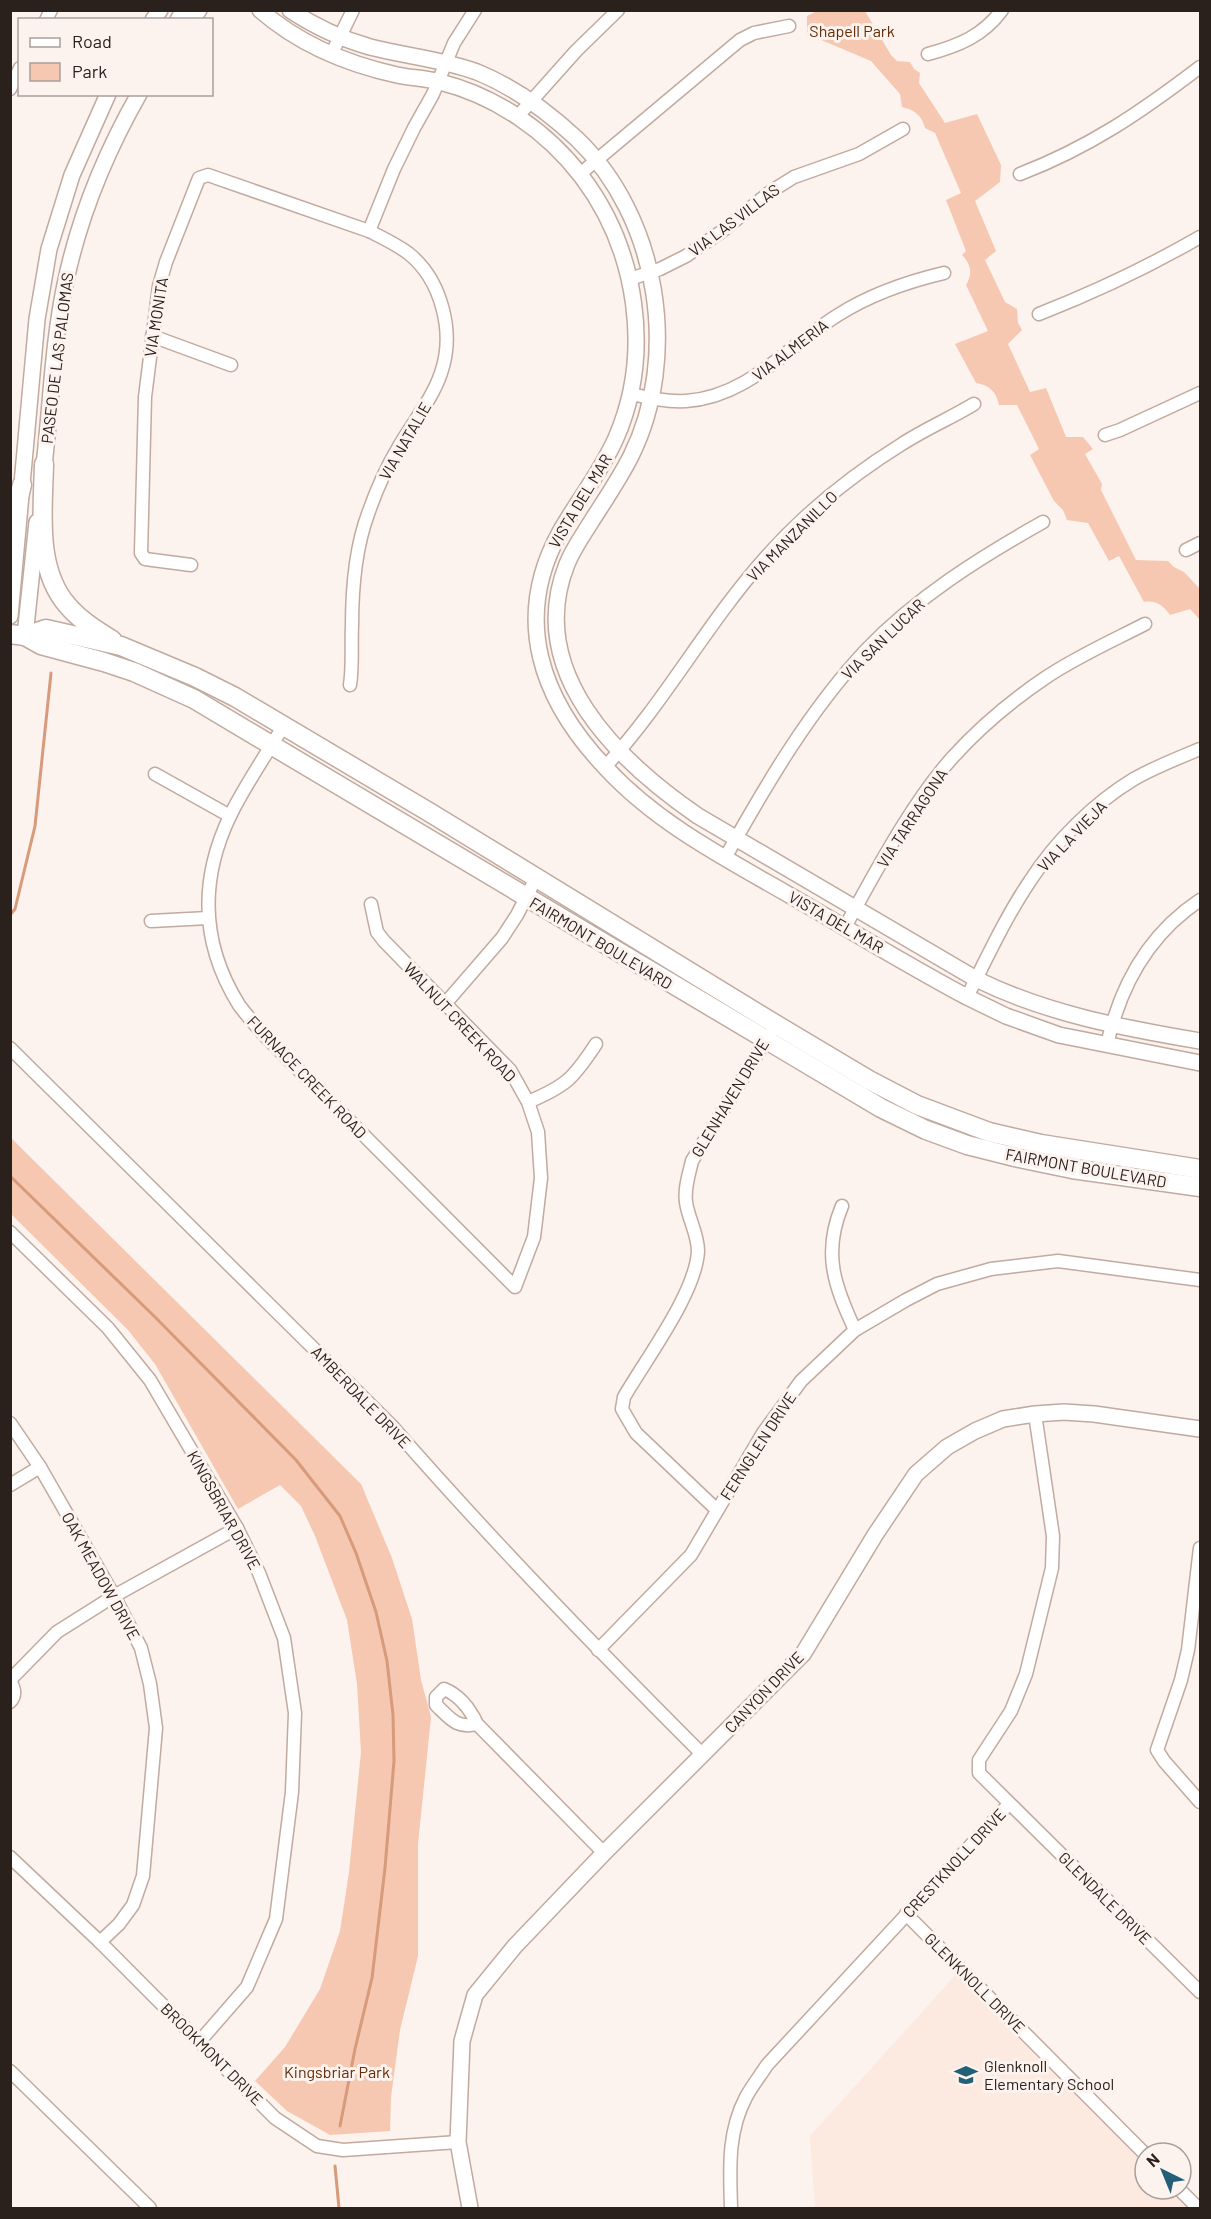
<svg xmlns="http://www.w3.org/2000/svg" width="1211" height="2219" font-family="Barlow,sans-serif">
  <style>
    .built { fill: #fce9df }
    .green { fill: #f6c8b1 }
    .lines { fill: none; stroke-linecap: round; stroke-linejoin: round }
    .stream { stroke: #d79a7b; stroke-width: 3 }
    .minor-casing { stroke: #c1aa9f; stroke-width: 15 }
    .tertiary-casing { stroke: #c1aa9f; stroke-width: 18 }
    .secondary-casing { stroke: #c1aa9f; stroke-width: 21 }
    .minor { stroke: #fff; stroke-width: 12 }
    .tertiary { stroke: #fff; stroke-width: 15 }
    .secondary { stroke: #fff; stroke-width: 18 }
    .labels { text-anchor: middle; stroke-width: 6; stroke-linejoin: round; paint-order: stroke }
    .park-label { font-size: 16px; fill: #632b07; stroke: #fcf2ee }
    .street-label { font-size: 16px; fill: #2a211d; stroke: #fcf2ee }
    .poi-label { font-size: 16px; fill: #2a211d; stroke: #fcf2ee; text-anchor: start }
  </style>
  <rect width="100%" height="100%" fill="#fcf2ee"/>
  <path class="built" d="M 962,1968 L 1145,2154 L 1145,2189 L 1179,2189 L 1198,2208 L 815,2208 L 810,2136 Z"/>
  <g class="green">
    <path d="M 817,11 L 865,11 L 891,55 L 897,61 L 910,62 L 914,69 L 920,73 L 919,83 L 945,123 L 977,114 L 1001,165 L 1000,182 L 975,201 L 996,251 L 985,260 L 1005,302 L 1017,309 L 1018,323 L 1022,330 L 1008,344 L 1030,392 L 1046,388 L 1066,437 L 1083,437 L 1093,449 L 1085,454 L 1102,484 L 1101,490 L 1136,560 L 1168,561 L 1174,567 L 1184,572 L 1200,589 L 1200,620 L 1190,609 L 1170,615 C 1163,605 1156,600 1144,602 L 1119,556 L 1109,561 L 1088,523 L 1067,520 L 1063,510 L 1054,501 L 1030,455 L 1039,449 L 1017,405 L 999,405 C 996,392 990,385 976,383 L 955,344 L 988,331 L 966,285 C 973,274 971,264 962,255 L 966,251 L 946,200 L 961,193 L 935,133 L 925,128 C 922,116 915,110 902,107 L 900,94 L 871,61 L 807,34 L 807,16 Z"/>
    <path d="M 10,1137 L 361,1484 L 392,1558 L 412,1619 L 421,1680 L 431,1717 L 418,1844 L 418,1956 L 400,2030 L 391,2097 L 390,2131 L 330,2135 L 287,2111 L 255,2081 L 285,2047 L 320,1989 L 340,1931 L 349,1872 L 361,1752 L 357,1684 L 347,1620 L 315,1536 L 301,1506 L 280,1485 L 238,1509 L 155,1364 L 128,1330 L 11,1214 Z"/>
  </g>
  <g class="lines">
    <g class="stream">
      <path d="M 10,915 L 15,909 L 35,826 L 51,673"/>
      <path d="M 10,1176 L 155,1317 L 296,1460 L 340,1516 L 356,1553 L 376,1612 L 387,1661 L 393,1715 L 394,1761 L 385,1868 L 372,1978 L 355,2049 L 340,2126"/>
      <path d="M 335,2166 L 339,2208"/>
    </g>
    <g class="minor-casing">
      <g id="minor">
        <path d="M 46,20 L 51,10"/>
        <path d="M 928,54 C 958,46 983,36 1002,10"/>
        <path d="M 331,55 L 353,10"/>
        <path d="M 10,89 L 20,68"/>
        <path d="M 518,116 L 576,51 L 618,10"/>
        <path d="M 580,174 L 740,40 L 754,33 L 789,26"/>
        <path d="M 1020,174 C 1090,147 1141,112 1200,67"/>
        <path d="M 369,231 L 394,169 L 414,128 L 433,94 L 454,43 L 475,10"/>
        <path d="M 630,279 L 660,269 L 686,256 L 721,232 L 770,192 L 794,177 L 859,154 L 903,129"/>
        <path d="M 1039,314 C 1095,292 1148,267 1200,237"/>
        <path d="M 152,336 L 231,365"/>
        <path d="M 631,394 C 649,398 667,402 686,401 C 748,397 788,346 838,315 C 871,294 906,282 944,273"/>
        <path d="M 1105,435 L 1120,430 L 1200,393"/>
        <path d="M 1186,550 L 1200,543"/>
        <path d="M 191,565 L 145,559 L 141,553 L 145,397 L 159,286 L 166,262 L 199,178 L 208,175 L 369,231 C 383,238 396,244 408,253 C 442,280 455,333 441,373 C 432,400 412,423 398,448 C 386,468 376,491 368,514 C 355,549 352,588 352,626 C 351,646 353,665 350,685"/>
        <path d="M 284,725 C 266,755 245,785 230,816 C 199,881 201,944 239,1005 C 247,1016 257,1027 266,1037 L 515,1287 L 534,1237 L 541,1178 L 538,1132 L 528,1102 L 510,1070 L 384,941 L 377,932 L 371,904"/>
        <path d="M 605,767 C 665,702 707,623 766,557 C 805,513 852,475 902,444 C 925,429 951,418 974,404"/>
        <path d="M 155,774 L 230,816"/>
        <path d="M 725,858 C 766,785 809,711 866,650 C 917,597 979,558 1043,522"/>
        <path d="M 151,921 L 208,918"/>
        <path d="M 845,927 C 875,873 911,804 952,758 C 979,728 1011,701 1045,678 C 1076,657 1112,641 1145,624"/>
        <path d="M 967,997 C 987,958 1005,918 1030,881 C 1055,842 1094,803 1134,779 C 1155,767 1178,758 1200,749"/>
        <path d="M 444,1005 L 502,938 L 517,915 L 536,878"/>
        <path d="M 1107,1045 C 1120,986 1149,934 1200,900"/>
        <path d="M 10,1048 L 391,1425 C 490,1539 596,1648 703,1755"/>
        <path d="M 528,1102 C 566,1086 573,1079 596,1044"/>
        <path d="M 842,1206 C 822,1254 835,1287 855,1330"/>
        <path d="M 10,1232 L 108,1328 L 150,1380 L 237,1528 L 259,1573 L 284,1638 L 295,1713 L 292,1792 L 276,1919 L 247,1987 L 200,2041"/>
        <path d="M 1035,1414 L 1053,1536 L 1052,1568 L 1026,1674 L 1011,1711 L 979,1760 L 979,1773 L 1200,1992"/>
        <path d="M 10,1423 L 40,1467 L 114,1596 L 141,1648 L 150,1684 L 156,1728 L 143,1876 L 133,1905 L 119,1924 L 100,1942"/>
        <path d="M 10,1485 L 40,1467"/>
        <path d="M 717,1510 L 636,1433 L 622,1409 L 624,1397 C 646,1359 696,1293 698,1251 C 698,1234 688,1218 686,1202 C 684,1189 689,1174 692,1161 L 769,1035"/>
        <path d="M 1200,1548 L 1188,1650 L 1181,1680 L 1157,1750 L 1164,1761 L 1200,1802"/>
        <path d="M 598,1650 L 691,1555 L 763,1433 L 801,1381 L 855,1330 L 906,1300 L 937,1284 L 991,1269 L 1058,1261 L 1200,1280"/>
        <path d="M 10,1680 L 57,1632 L 114,1596 L 237,1528"/>
        <path d="M 10,1680 C 14,1688 17,1695 10,1702"/>
        <path d="M 477,1724 C 456,1729 450,1718 436,1705 L 436,1697 L 444,1689 C 459,1695 470,1709 477,1724 L 604,1853"/>
        <path d="M 10,1857 L 100,1942 L 275,2118 L 317,2146 L 343,2150 L 458,2142"/>
        <path d="M 906,1914 L 1145,2154"/>
        <path d="M 10,2071 L 150,2208"/>
        <path d="M 1179,2189 L 1198,2208"/>
        <path d="M 731,2208 C 730,2170 727,2133 746,2097 C 752,2086 760,2076 767,2065 L 1009,1804"/>
      </g>
    </g>
    <g class="tertiary-casing">
      <g id="tertiary">
        <path d="M 260,10 C 299,44 347,64 397,75 C 411,78 426,78 440,82 C 496,96 547,131 582,177 C 637,250 653,353 616,438 C 601,472 578,500 560,532 C 512,619 541,700 606,768 C 656,822 721,856 784,892 C 845,927 905,964 967,997 L 1006,1016 L 1059,1035 L 1200,1063"/>
        <path d="M 290,10 C 314,26 342,39 370,47 C 405,56 442,59 477,72 C 514,87 548,112 577,139 C 658,217 681,355 631,456 C 620,478 605,500 591,522 C 583,535 573,549 567,564 C 524,672 618,761 698,816 L 976,979 C 1047,1014 1123,1028 1200,1041"/>
        <path d="M 153,20 L 160,10"/>
        <path d="M 178,20 L 183,10"/>
        <path d="M 191,20 L 199,10"/>
        <path d="M 43,474 C 51,410 52,344 66,280 C 80,215 106,152 139,94"/>
        <path d="M 10,616 L 37,319 L 49,249 L 72,175 L 108,94"/>
        <path d="M 25,636 L 37,522"/>
        <path d="M 470,2208 L 458,2142 L 462,2041 L 475,1995 L 515,1946 L 604,1853 L 803,1654 L 875,1535 L 916,1474 L 947,1447 L 975,1431 L 1003,1419 L 1035,1414 L 1064,1412 L 1094,1414 L 1200,1429"/>
      </g>
    </g>
    <g class="secondary-casing">
      <g id="secondary">
        <path d="M 44,464 C 43,510 35,569 68,606 C 80,620 96,630 112,640"/>
        <path d="M 10,532 L 22,485"/>
        <path d="M 10,634 L 25,636 L 41,645 L 104,662 L 134,672 L 194,699 L 881,1108 L 926,1130 L 967,1145 L 1019,1158 L 1072,1169 L 1200,1187"/>
        <path d="M 25,636 L 46,629 L 121,646 L 195,677 L 235,697 L 429,812 L 775,1024 L 869,1080 L 917,1105 L 989,1132 L 1041,1144 L 1200,1169"/>
      </g>
    </g>
    <use href="#minor" class="minor"/>
    <use href="#tertiary" class="tertiary"/>
    <use href="#secondary" class="secondary"/>
  </g>
  <defs>
    <g id="school-bare" transform="scale(1.8)"><path d="M0-5L7-2L0 1L-7-2ZM-4 1L0 2.5L4 1V4Q0 6-4 4Z" fill="#235f77" stroke="#fcf2ee" stroke-width="2.5" paint-order="stroke"/></g>
  </defs>
  <g fill-rule="evenodd">
    <use href="#school-bare" x="966" y="2075"/>
  </g>
  <g class="labels">
    <g class="park-label">
      <text x="852" y="37">Shapell Park</text>
      <text x="337" y="2078">Kingsbriar Park</text>
    </g>
    <g class="street-label">
      <text transform="translate(734 220) rotate(-37)" y="6">VIA LAS VILLAS</text>
      <text transform="translate(156 317) rotate(-81)" y="6">VIA MONITA</text>
      <text transform="translate(790 350) rotate(-37)" y="6">VIA ALMERIA</text>
      <text transform="translate(57 358) rotate(-83)" y="6">PASEO DE LAS PALOMAS</text>
      <text transform="translate(405 441) rotate(-60)" y="6">VIA NATALIE</text>
      <text transform="translate(580 501) rotate(-59)" y="6">VISTA DEL MAR</text>
      <text transform="translate(792 536) rotate(-45)" y="6">VIA MANZANILLO</text>
      <text transform="translate(883 639) rotate(-44)" y="6">VIA SAN LUCAR</text>
      <text transform="translate(912 818) rotate(-57)" y="6">VIA TARRAGONA</text>
      <text transform="translate(1072 836) rotate(-46)" y="6">VIA LA VIEJA</text>
      <text transform="translate(836 922) rotate(30)" y="6">VISTA DEL MAR</text>
      <text transform="translate(601 943) rotate(31)" y="6">FAIRMONT BOULEVARD</text>
      <text transform="translate(460 1022) rotate(47)" y="6">WALNUT CREEK ROAD</text>
      <text transform="translate(307 1077) rotate(46)" y="6">FURNACE CREEK ROAD</text>
      <text transform="translate(730 1098) rotate(-59)" y="6">GLENHAVEN DRIVE</text>
      <text transform="translate(1086 1168) rotate(10)" y="6">FAIRMONT BOULEVARD</text>
      <text transform="translate(361 1397) rotate(46)" y="6">AMBERDALE DRIVE</text>
      <text transform="translate(758 1446) rotate(-57)" y="6">FERNGLEN DRIVE</text>
      <text transform="translate(224 1510) rotate(61)" y="6">KINGSBRIAR DRIVE</text>
      <text transform="translate(101 1576) rotate(61)" y="6">OAK MEADOW DRIVE</text>
      <text transform="translate(764 1692) rotate(-46)" y="6">CANYON DRIVE</text>
      <text transform="translate(954 1863) rotate(-47)" y="6">CRESTKNOLL DRIVE</text>
      <text transform="translate(1105 1898) rotate(45)" y="6">GLENDALE DRIVE</text>
      <text transform="translate(975 1983) rotate(45)" y="6">GLENKNOLL DRIVE</text>
      <text transform="translate(212 2054) rotate(45)" y="6">BROOKMONT DRIVE</text>
    </g>
    <g class="poi-label">
      <text x="984" y="2072">Glenknoll<tspan x="984" dy="18">Elementary School</tspan></text>
    </g>
  </g>
  <rect width="1211" height="2219" fill="none" stroke="#2a211d" stroke-width="24"/>
  <rect x="18" y="18" width="195" height="78" fill="#fcf2ee" stroke="#a89e9a" stroke-width="1.5"/>
  <rect x="30" y="38" width="30" height="9" fill="#ffffff" stroke="#a89e9a" stroke-width="1.5"/>
  <text x="72" y="48" font-size="18" fill="#2a211d">Road</text>
  <rect x="30" y="63" width="30" height="18" fill="#f6c8b1" stroke="#a89e9a" stroke-width="1.5"/>
  <text x="72" y="78" font-size="18" fill="#2a211d">Park</text>
  <g transform="translate(1163 2171) rotate(317)"><circle r="28" fill="#fcf2ee" stroke="#a89e9a" stroke-width="1.5"/>
  <path d="M0-4.5L10 22L0 15L-10 22Z" fill="#235f77"/>
  <text y="-9" font-size="16" font-weight="bold" text-anchor="middle" fill="#2a211d">N</text>
  </g>
</svg>
